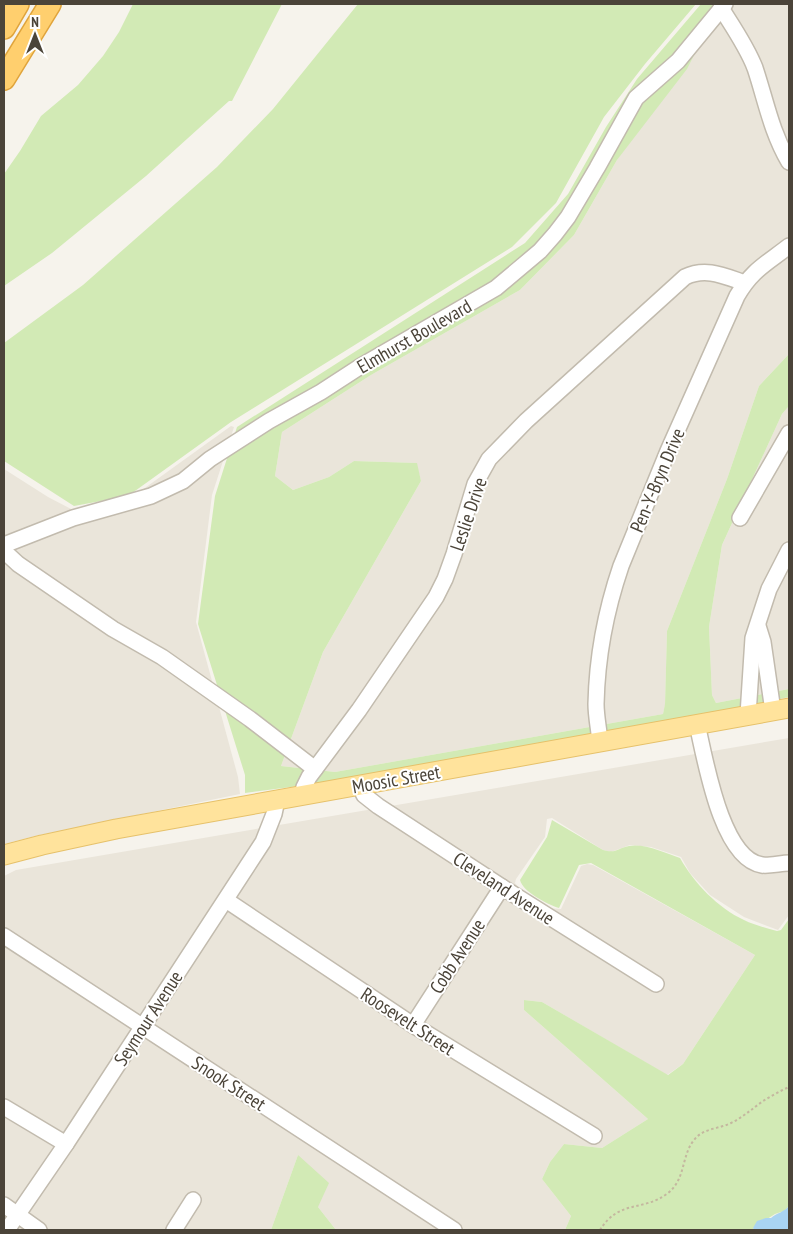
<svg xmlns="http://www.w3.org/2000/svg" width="793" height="1234" font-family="'PT Sans Narrow',sans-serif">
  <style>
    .residential { fill: #eae5da }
    .green { fill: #d2eab5 }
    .water { fill: #a9d4f2 }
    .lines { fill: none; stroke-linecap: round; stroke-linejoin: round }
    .minor-casing { stroke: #c2bbae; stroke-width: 18 }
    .major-casing { stroke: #e6c16a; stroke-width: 21 }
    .highway-casing { stroke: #e0a43c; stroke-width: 24 }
    .path { stroke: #c4b79f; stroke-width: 2; stroke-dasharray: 2.5 2.5; stroke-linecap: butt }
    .minor { stroke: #fff; stroke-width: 15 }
    .major { stroke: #ffe39c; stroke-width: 19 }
    .highway { stroke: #ffcf6e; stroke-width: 21 }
    .labels { text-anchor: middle; stroke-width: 4; stroke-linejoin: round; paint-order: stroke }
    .street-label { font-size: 19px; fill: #4b4439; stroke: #fff }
  </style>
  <rect width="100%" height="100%" fill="#f6f3ec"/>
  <g class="residential">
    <path d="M 720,4 L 789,4 L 789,354 L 759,386 L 727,479 L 667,631 L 665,705 L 663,714 L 335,772 L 281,766 L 323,652 L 421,481 L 416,463 L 354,461 L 329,477 L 293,490 L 275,476 L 282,432 L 371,375 L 520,290 L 574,235 L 617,160 Z"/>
    <path d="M 789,406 L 789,689 L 716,703 L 712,695 L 709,627 L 722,545 L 782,414 Z"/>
    <path d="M 231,426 L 234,427 L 212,495 L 196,622 L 238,777 L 240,794 L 35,836 L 4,844 L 4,469 L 48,497 L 73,510 L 131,498 Z"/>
    <path d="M 789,738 L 789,915 L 778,930 L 744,917 L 710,895 L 690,873 L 681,857 L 651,847 L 630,845 L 611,852 L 603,850 L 552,818 L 547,819 L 545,837 L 516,879 L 515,883 L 520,889 L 546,908 L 561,909 L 581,866 L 587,864 L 593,865 L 755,955 L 683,1064 L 667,1075 L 542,1002 L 524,1000 L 524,1010 L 648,1119 L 602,1148 L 564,1144 L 550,1162 L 542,1179 L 571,1216 L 565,1230 L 336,1230 L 318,1207 L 298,1155 L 271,1230 L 4,1230 L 4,876 L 16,870 Z"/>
  </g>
  <g class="green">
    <path d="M 133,4 L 282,4 L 232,101 L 229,101 L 146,176 L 52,253 L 4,286 L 4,174 L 20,151 L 41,116 L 78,85 L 103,56 L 119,32 Z"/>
    <path d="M 358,4 L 696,4 L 645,64 L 604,117 L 556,203 L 512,247 L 231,422 L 128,496 L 74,506 L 4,461 L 4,343 L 83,285 L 217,167 L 273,109 Z"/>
    <path d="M 701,4 L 720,4 L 687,69 L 617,160 L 574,235 L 520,290 L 371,375 L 282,432 L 275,476 L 293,490 L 329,477 L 354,461 L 417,463 L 421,481 L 323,652 L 281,766 L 335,772 L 663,714 L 665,704 L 667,631 L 727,479 L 759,386 L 789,354 L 789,406 L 782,414 L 722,545 L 709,627 L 712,695 L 716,703 L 789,689 L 789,697 L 715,713 L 322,783 L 245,793 L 245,775 L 198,624 L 215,496 L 237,427 L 525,243 L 568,194 L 606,127 L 637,79 Z"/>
    <path d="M 552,820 L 603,850 C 616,854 618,848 629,846 C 644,843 666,853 680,858 C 694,883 718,908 744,920 C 754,925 766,928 777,931 L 781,930 L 789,919 L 789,1206 L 784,1211 L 775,1214 L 753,1228 L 754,1230 L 565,1230 L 571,1216 L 542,1179 L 550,1162 L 564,1144 L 602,1148 L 648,1119 L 524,1010 L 524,1000 L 542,1002 L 668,1075 L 683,1064 L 755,955 L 591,863 L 579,865 L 559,908 C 547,904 523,892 520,880 L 547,837 Z"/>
    <path d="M 298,1155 L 329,1183 L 318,1207 L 336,1230 L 271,1230 Z"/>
  </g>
  <path class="water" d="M 789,1206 L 789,1230 L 754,1230 L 753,1228 L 757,1221 L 766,1218 L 771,1218 C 777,1213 784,1212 789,1206 Z"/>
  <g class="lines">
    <g class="minor-casing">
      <g id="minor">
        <path d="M 721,8 C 733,27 747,47 755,68 C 766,101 771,131 789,162"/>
        <path d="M 740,518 L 789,433"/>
        <path d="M 4,545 L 73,518 L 151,496 L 183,481 L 210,459 L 269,421 L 321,392 L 361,366 L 496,288 L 540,251 L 555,234 L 568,217 L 597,168 L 636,98 L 678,61 L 725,4"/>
        <path d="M 4,551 L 18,564 L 113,629 L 162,657 L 250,719 L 315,769"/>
        <path d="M 758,626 L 763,642 L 773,711"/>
        <path d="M 748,715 L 753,638 L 769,589 L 789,550"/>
        <path d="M 697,724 C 705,758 721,859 762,865 C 770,866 781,863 789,863"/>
        <path d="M 600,742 C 599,730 596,716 596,704 C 597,657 606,610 621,566 L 668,451 L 737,296 C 752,270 766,264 789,246"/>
        <path d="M 359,785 L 364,795 L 378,806 L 502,887 L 656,984"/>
        <path d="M 302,795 L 304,787 L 309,777 L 359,710 L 436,597 L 445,579 L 454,554 L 475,484 L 489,459 L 526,421 L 685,277 C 706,267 724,276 745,283"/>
        <path d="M 226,900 L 413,1025 L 594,1136"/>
        <path d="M 4,936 L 454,1230"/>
        <path d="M 413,1025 L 502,887"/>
        <path d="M 4,1107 L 66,1144"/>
        <path d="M 4,1205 L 39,1230"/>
        <path d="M 7,1230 L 66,1144 L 263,842 L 274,814 L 277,800"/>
        <path d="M 174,1230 L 193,1200"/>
      </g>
    </g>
    <g class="major-casing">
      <path id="major" d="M 4,855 L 42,845 L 116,829 L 789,708"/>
    </g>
    <g class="highway-casing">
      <g id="highway">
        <path d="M 4,28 L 18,4"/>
        <path d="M 4,79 L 50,4"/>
      </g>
    </g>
    <path class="path" d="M 600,1230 C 619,1199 644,1212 668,1193 C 686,1179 681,1156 694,1140 C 703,1128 719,1129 731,1123 C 743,1117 752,1109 763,1101 C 771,1096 780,1091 789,1087"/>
    <use href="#minor" class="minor"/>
    <use href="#major" class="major"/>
    <use href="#highway" class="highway"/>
  </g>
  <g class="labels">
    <g class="street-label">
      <text transform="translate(414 336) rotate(-30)" y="7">Elmhurst Boulevard</text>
      <text transform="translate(657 480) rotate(-67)" y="7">Pen-Y-Bryn Drive</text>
      <text transform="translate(468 514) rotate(-71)" y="7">Leslie Drive</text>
      <text transform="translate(396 779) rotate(-10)" y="7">Moosic Street</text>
      <text transform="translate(504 888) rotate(33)" y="7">Cleveland Avenue</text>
      <text transform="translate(457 956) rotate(-57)" y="7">Cobb Avenue</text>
      <text transform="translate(148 1018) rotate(-57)" y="7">Seymour Avenue</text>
      <text transform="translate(408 1021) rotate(33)" y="7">Roosevelt Street</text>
      <text transform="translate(229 1083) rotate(33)" y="7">Snook Street</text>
    </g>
  </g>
  <rect width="793" height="1234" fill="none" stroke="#4b4439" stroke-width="10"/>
  <g transform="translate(35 35)" stroke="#ffffff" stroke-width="4" paint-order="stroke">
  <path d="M0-4L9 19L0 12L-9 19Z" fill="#4b4439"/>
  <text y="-8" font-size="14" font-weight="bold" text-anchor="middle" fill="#4b4439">N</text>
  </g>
</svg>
